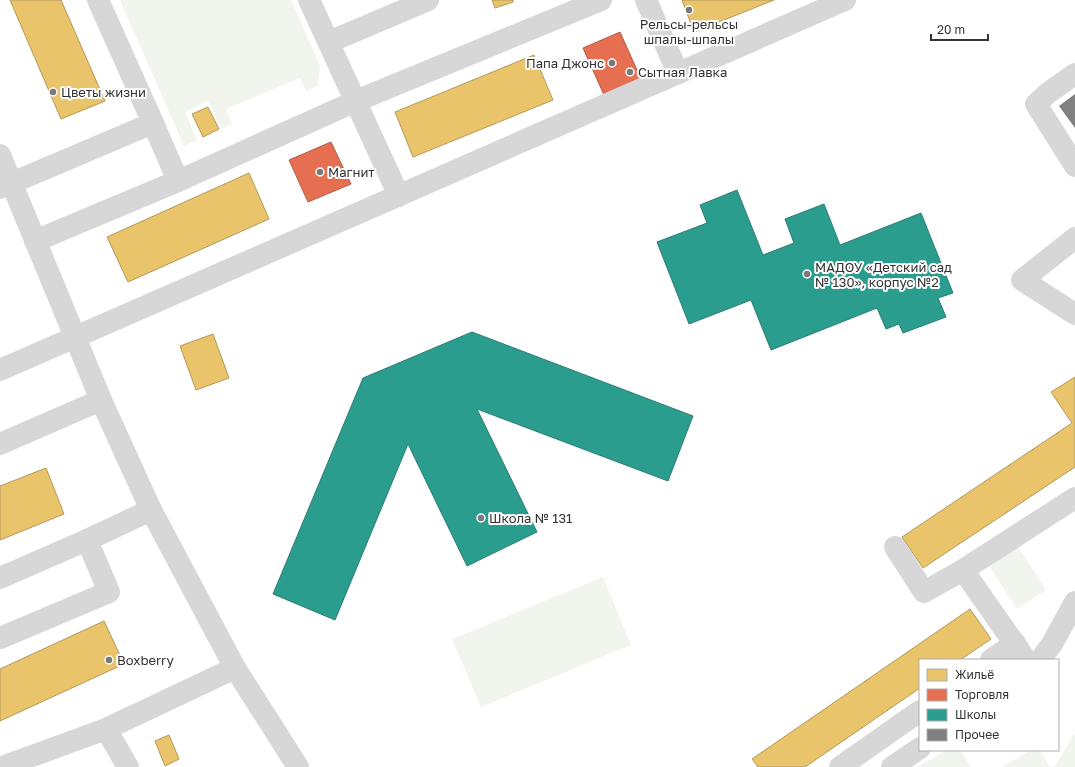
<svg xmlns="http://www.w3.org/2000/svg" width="1075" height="767" font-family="'Golos Text',sans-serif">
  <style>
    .green { fill: #f1f5ed }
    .homes { fill: #e9c46a; stroke: #b2985a }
    .shops { fill: #e76f51; stroke: #b15d48 }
    .schools { fill: #2a9d8f; stroke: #2d7d73 }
    .building { fill: #818181 }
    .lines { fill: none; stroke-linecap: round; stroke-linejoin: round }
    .minor { stroke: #d7d7d7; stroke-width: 22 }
    .poi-dot { fill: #7a7a7a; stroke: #fff; stroke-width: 1.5 }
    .labels { text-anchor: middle; stroke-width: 4; stroke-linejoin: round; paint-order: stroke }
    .poi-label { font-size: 13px; fill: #333; stroke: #fff; text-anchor: start }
  </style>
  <rect width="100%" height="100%" fill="#fff"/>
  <g class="green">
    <path d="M 120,0 L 291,0 L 320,66 L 318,86 L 306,91 L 300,78 L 226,109 L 232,124 L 221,129 L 208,101 L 185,112 L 197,140 L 184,146 Z"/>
    <path d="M 1017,545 L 1046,590 L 1017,609 L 988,564 Z"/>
    <path d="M 603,577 L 631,645 L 481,707 L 452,639 Z"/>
    <path d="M 1075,733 L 1075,767 L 1054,767 Z"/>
    <path d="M 946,750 L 960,750 L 971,767 L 918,767 Z"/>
    <path d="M 1031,750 L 1040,750 L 1050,767 L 1002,767 Z"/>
  </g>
  <g class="homes">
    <path d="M 10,0 L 61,0 L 105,101 L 61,119 Z"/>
    <path d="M 492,0 L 513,0 L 513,2 L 495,8 Z"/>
    <path d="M 682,0 L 774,0 L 694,32 Z"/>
    <path d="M 534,55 L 553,100 L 413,157 L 395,112 Z"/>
    <path d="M 208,107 L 219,129 L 203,137 L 192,114 Z"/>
    <path d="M 249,173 L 269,219 L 128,282 L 107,237 Z"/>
    <path d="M 213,334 L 229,378 L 196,390 L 180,346 Z"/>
    <path d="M 1075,377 L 1075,467 L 923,568 L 902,537 L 1072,423 L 1051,392 Z"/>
    <path d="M 46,468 L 64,514 L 0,540 L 0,486 Z"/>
    <path d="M 970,609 L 991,639 L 960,660 L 920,660 L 920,688 L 805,767 L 758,767 L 752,759 Z"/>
    <path d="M 104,621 L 124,664 L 0,721 L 0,669 Z"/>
    <path d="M 169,735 L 179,759 L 165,766 L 155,741 Z"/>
  </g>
  <g class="shops">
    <path d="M 620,32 L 641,79 L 604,95 L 583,48 Z"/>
    <path d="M 331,142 L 351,184 L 308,202 L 289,160 Z"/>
  </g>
  <g class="schools">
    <path d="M 737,190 L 763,255 L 794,243 L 785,219 L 824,204 L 840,245 L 921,213 L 953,293 L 938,298 L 946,317 L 903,333 L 899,324 L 886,329 L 877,308 L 771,350 L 751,300 L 689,324 L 657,242 L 707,223 L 700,205 Z"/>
    <path d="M 472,332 L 693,416 L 668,481 L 477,409 L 537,532 L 467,566 L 408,444 L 335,620 L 273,594 L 363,378 Z"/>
  </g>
  <path class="building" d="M 1075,94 L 1075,128 L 1059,106 Z"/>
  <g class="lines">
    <g class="minor">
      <path d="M 309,0 L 399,196"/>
      <path d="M 646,0 L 678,73"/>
      <path d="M 329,42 L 428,0"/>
      <path d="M 1075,74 L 1048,93 L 1036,104 L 1075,166"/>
      <path d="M 153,123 L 178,181"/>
      <path d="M 0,155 L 101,400"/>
      <path d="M 0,188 L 153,123 L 98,0"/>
      <path d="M 1075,238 L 1022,280 L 1075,314"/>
      <path d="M 35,241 L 178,181 L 356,101 L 601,0"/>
      <path d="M 0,370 L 845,0"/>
      <path d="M 0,444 L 101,400 L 151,510 L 235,668 L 298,767"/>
      <path d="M 895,547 L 924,592 L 963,570"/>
      <path d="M 0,578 L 87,540"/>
      <path d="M 0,638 L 109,592 L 87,540 L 151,510"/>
      <path d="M 991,660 L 1015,643"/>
      <path d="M 1026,660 L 963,570 L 1075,498"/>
      <path d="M 1040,660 L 1052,644 L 1075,602"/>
      <path d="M 106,729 L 128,767"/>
      <path d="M 2,767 L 106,729 L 235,668"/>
      <path d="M 840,767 L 920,711"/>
      <path d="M 892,767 L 920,748"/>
    </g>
  </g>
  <g class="poi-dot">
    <circle cx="689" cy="10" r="4"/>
    <circle cx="612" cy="63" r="4"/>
    <circle cx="630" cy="72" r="4"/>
    <circle cx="53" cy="92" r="4"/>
    <circle cx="320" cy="172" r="4"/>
    <circle cx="807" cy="274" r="4"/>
    <circle cx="481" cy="518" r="4"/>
    <circle cx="109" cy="660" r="4"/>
  </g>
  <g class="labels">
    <g class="poi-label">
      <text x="689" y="29" text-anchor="middle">Рельсы-рельсы<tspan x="689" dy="15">шпалы-шпалы</tspan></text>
      <text x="604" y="68" text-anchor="end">Папа Джонс</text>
      <text x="638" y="77">Сытная Лавка</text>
      <text x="61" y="97">Цветы жизни</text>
      <text x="328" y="177">Магнит</text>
      <text x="815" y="272">МАДОУ «Детский сад<tspan x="815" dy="15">№ 130», корпус №2</tspan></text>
      <text x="489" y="523">Школа № 131</text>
      <text x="117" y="665">Boxberry</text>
    </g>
  </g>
  <rect x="919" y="659" width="140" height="92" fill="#ffffff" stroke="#adadad"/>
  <rect x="927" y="669" width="20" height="12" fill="#e9c46a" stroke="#adadad"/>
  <text x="955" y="679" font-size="12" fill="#333333">Жильё</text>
  <rect x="927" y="689" width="20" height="12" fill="#e76f51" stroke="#adadad"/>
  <text x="955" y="699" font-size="12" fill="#333333">Торговля</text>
  <rect x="927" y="709" width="20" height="12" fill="#2a9d8f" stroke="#adadad"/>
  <text x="955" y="719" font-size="12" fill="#333333">Школы</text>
  <rect x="927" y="729" width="20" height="12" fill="#818181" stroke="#adadad"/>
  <text x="955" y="739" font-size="12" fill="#333333">Прочее</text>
  <path d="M931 34v6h57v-6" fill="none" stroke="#333333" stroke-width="2"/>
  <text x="937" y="34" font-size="12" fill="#333333" stroke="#ffffff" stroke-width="3" paint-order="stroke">20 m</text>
</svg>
